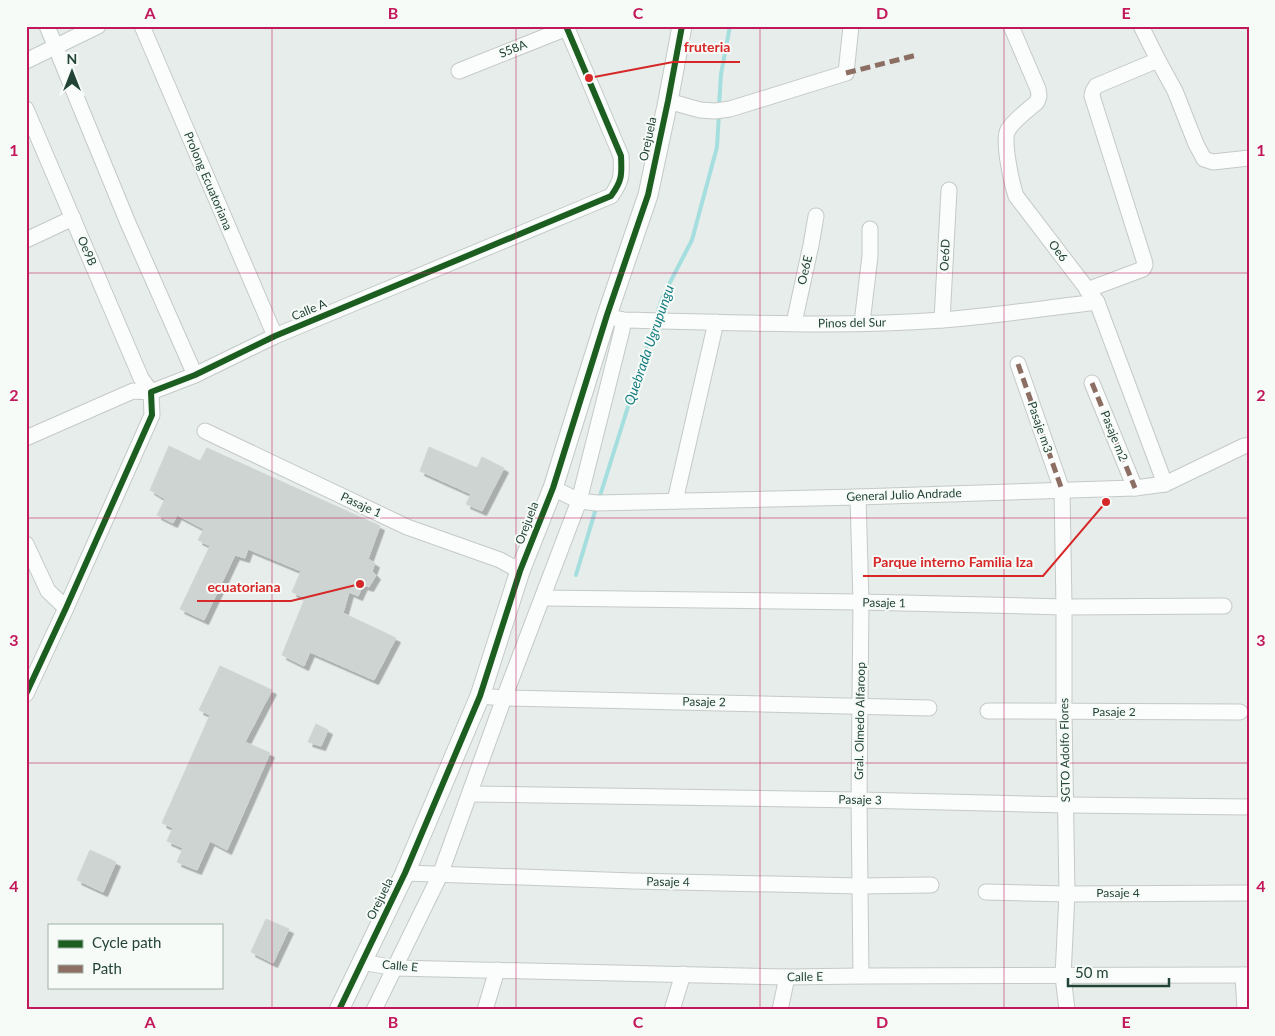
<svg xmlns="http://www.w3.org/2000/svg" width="1275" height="1036" font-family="Lato,sans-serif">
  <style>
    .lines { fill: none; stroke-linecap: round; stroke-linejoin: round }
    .stream { stroke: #a5dede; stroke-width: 4 }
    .building { fill: #ced4d1; stroke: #d0d6d3; filter: url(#shadow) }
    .minor-casing { stroke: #c4cac7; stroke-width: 17 }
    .tertiary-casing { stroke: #c4cac7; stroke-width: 21 }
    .minor { stroke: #fbfcfc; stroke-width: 15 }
    .tertiary { stroke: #fbfcfc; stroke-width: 19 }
    .quiet { stroke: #8d6e63; stroke-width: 5; stroke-dasharray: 10 5; stroke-linecap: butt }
    .cycleway-casing { stroke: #f7fbf8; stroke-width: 9 }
    .cycleway { stroke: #1b5e20; stroke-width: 6 }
    .grid { fill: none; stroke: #c2185b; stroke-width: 1; stroke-opacity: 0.55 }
    .labels { text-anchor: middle; stroke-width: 4; stroke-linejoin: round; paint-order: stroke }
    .street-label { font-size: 12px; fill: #224436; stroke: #f7fbf8 }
    .water-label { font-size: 14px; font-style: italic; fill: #157d81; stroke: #f7fbf8 }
    .leader { fill: none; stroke: #d62828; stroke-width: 2 }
    .callout-dot { fill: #d62828; stroke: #f7fbf8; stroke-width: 2 }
    .callout-label { font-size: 14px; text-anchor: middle; font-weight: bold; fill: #d62828; stroke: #f7fbf8; stroke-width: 4; stroke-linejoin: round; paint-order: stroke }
    .neatline { fill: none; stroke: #c2185b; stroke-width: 2 }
    .grid-label { font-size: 16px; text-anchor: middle; font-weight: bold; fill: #c2185b }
  </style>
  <defs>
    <filter id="shadow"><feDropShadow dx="4.5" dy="4.5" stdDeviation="0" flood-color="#0004"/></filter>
  </defs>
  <rect width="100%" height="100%" fill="#e7edea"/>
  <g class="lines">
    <g class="stream">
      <path d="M 719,106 L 721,74 L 730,26"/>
      <path d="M 656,317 L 663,296 L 692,240 L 717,147 L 719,113"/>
      <path d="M 599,499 L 654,324"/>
      <path d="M 576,575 L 597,505"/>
    </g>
  </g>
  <g class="building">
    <path d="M 169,446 L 200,461 L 207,448 L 380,526 L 368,559 L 375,563 L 372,571 L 376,575 L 369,587 L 363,585 L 358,596 L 349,592 L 343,613 L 396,638 L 374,680 L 310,652 L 304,666 L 282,655 L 305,598 L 292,592 L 301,571 L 248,549 L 245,558 L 235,555 L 204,620 L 180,609 L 210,546 L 198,540 L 204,529 L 177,515 L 173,523 L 157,515 L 165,499 L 150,490 Z"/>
    <path d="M 429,447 L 477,468 L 482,457 L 504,468 L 482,511 L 466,504 L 471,494 L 420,471 Z"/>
    <path d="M 220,666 L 272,690 L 245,742 L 270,753 L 227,850 L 210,841 L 197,870 L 177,862 L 183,848 L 167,841 L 173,828 L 162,823 L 210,715 L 199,710 Z"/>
    <path d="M 316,724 L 328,730 L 321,746 L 308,742 Z"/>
    <path d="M 90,850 L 116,862 L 103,892 L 77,880 Z"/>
    <path d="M 266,919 L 289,929 L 273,963 L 251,952 Z"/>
  </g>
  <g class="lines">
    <g class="minor-casing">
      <g id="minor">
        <path d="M 47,26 L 128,223 L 195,375"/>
        <path d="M 142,26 L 275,336"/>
        <path d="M 1011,26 L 1038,89 L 1039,96 L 1037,102 C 1029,109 1013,121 1008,130 C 1002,141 1012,184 1016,196 L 1097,302 L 1165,484"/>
        <path d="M 1141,26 L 1158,60 L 1175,91 L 1196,144 L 1204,159 L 1213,162 L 1249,158"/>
        <path d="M 26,61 L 98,26"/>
        <path d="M 459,71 L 567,28"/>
        <path d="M 668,101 L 700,110 L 715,111 L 730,109 L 846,73 L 851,26"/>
        <path d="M 26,109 L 141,378 L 151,392"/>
        <path d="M 26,240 L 73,218"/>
        <path d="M 1087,290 L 1143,269 L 1145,265 L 1144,260 L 1092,96 L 1093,91 L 1096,86 L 1158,60"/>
        <path d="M 615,318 L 623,320 C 729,322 836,328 942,320 C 994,316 1045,308 1097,302"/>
        <path d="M 942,320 L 949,190"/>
        <path d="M 794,323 L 811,245 L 816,216"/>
        <path d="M 862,323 L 870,256 L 870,229"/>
        <path d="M 1018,364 L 1062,490 L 1064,607 L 1064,712 L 1067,894 L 1063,976 L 1067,1010"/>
        <path d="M 1092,383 L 1135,488"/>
        <path d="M 205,431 L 407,527 L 500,560 L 520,571"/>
        <path d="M 26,438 L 133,391 L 151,392"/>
        <path d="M 553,488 L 579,501 L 597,503 L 858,497 L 1135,488 L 1165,484 L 1244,446 L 1249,445"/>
        <path d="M 858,497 L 861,602 L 859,800 L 861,976"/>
        <path d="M 675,501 L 716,322"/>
        <path d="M 26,544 L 48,591 L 66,608"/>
        <path d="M 543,598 L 861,602 L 1064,607 L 1224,606"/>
        <path d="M 26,694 L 66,608 L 152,415 L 151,392 L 195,375 L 275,336 L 611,196 C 622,181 622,175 621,156 L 566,26"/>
        <path d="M 480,696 L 504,698 L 929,708"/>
        <path d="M 988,711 L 1240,712"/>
        <path d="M 471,794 L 859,800 L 1066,805 L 1249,807"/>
        <path d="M 405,873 L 633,881 L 860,886 L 931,885"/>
        <path d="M 986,892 L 1067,894 L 1249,893"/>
        <path d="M 362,962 L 395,968 L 787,977 L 861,976 L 1249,975"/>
        <path d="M 1243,975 L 1245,1010"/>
        <path d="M 374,1010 L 440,875 L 504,698 L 579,501 L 622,330 L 623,320"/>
        <path d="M 485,1010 L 497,970"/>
        <path d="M 672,1010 L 683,974"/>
        <path d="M 780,1010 L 787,977"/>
      </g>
    </g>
    <g class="tertiary-casing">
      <path id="tertiary" d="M 339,1010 L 405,873 L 480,696 L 520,571 L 553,488 L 607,315 L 648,195 L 668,101 L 682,26"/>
    </g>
    <use href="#minor" class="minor"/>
    <use href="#tertiary" class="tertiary"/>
    <g class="quiet">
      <path d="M 846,73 L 917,55"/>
      <path d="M 1018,364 L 1062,490"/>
      <path d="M 1092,383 L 1135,488"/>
    </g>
    <g class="cycleway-casing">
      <g id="cycleway">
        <path d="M 26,694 L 66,608 L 152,415 L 151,392 L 195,375 L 275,336 L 611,196 C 622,181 622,175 621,156 L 566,26"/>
        <path d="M 339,1010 L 405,873 L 480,696 L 520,571 L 553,488 L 607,315 L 648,195 L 668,101 L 682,26"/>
      </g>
    </g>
    <use href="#cycleway" class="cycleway"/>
  </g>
  <path class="grid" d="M 272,26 L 272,1010M 516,26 L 516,1010M 760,26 L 760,1010M 1004,26 L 1004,1010M 26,273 L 1249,273M 26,518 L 1249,518M 26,763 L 1249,763"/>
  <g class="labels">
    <g class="street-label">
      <text transform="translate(513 49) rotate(-22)" y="4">S58A</text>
      <text transform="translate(648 139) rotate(-78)" y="4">Orejuela</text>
      <text transform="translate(208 181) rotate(67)" y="4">Prolong Ecuatoriana</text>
      <text transform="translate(87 251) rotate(67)" y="4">Oe9B</text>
      <text transform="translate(1058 251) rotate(53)" y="4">Oe6</text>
      <text transform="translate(945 255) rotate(-87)" y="4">Oe6D</text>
      <text transform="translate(805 270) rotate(-77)" y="4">Oe6E</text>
      <text transform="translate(309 310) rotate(-23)" y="4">Calle A</text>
      <text transform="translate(852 323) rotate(-1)" y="4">Pinos del Sur</text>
      <text transform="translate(1040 427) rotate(71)" y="4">Pasaje m3</text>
      <text transform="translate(1114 436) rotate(68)" y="4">Pasaje m2</text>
      <text transform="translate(904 495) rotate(-2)" y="4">General Julio Andrade</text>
      <text transform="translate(361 505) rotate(25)" y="4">Pasaje 1</text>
      <text transform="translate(527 523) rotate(-69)" y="4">Orejuela</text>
      <text transform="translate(884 603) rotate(1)" y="4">Pasaje 1</text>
      <text transform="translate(704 702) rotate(1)" y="4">Pasaje 2</text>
      <text x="1114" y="716">Pasaje 2</text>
      <text transform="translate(860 721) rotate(-89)" y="4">Gral. Olmedo Alfaroop</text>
      <text transform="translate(1065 750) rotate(-91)" y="4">SGTO Adolfo Flores</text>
      <text transform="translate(860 800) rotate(1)" y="4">Pasaje 3</text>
      <text transform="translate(668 882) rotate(1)" y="4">Pasaje 4</text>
      <text x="1118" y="897">Pasaje 4</text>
      <text transform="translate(380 899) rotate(-64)" y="4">Orejuela</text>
      <text transform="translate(400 966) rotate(5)" y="4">Calle E</text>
      <text transform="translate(805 977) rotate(-1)" y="4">Calle E</text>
    </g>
    <g class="water-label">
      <text transform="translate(649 345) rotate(-71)" y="5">Quebrada Ugrupungu</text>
    </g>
  </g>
  <path class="leader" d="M589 78L673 62H740M1106 502L1043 576H863M360 584L291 601H197"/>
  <g class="callout-dot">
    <circle cx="589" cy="78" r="5"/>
    <circle cx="1106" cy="502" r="5"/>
    <circle cx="360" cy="584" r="5"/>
  </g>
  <g class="callout-label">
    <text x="707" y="52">fruteria</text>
    <text x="953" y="567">Parque interno Familia Iza</text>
    <text x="244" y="592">ecuatoriana</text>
  </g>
  <rect width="1275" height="1036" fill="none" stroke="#f7fbf8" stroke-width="55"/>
  <rect x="48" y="924" width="175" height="65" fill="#f7fbf8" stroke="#a2b2aa"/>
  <rect x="58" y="940" width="25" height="8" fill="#1b5e20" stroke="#a2b2aa"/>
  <text x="92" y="948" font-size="15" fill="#224436">Cycle path</text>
  <rect x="58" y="965" width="25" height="8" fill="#8d6e63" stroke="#a2b2aa"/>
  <text x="92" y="974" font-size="15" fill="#224436">Path</text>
  <g transform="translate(72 72)" stroke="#f7fbf8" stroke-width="4" paint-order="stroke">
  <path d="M0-4L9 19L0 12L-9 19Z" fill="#224436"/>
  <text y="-8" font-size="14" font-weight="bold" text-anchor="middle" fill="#224436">N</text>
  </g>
  <path d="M1068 978v8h101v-8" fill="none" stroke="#224436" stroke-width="2.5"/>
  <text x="1075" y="978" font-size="15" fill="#224436" stroke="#f7fbf8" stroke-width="4" paint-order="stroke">50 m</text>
  <rect x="28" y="28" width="1220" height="980" class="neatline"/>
  <g class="grid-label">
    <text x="150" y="19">A</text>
    <text x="393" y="19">B</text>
    <text x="638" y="19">C</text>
    <text x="882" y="19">D</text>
    <text x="1126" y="19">E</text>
    <text x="14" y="156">1</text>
    <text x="1261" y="156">1</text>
    <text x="14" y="401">2</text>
    <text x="1261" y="401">2</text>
    <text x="14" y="646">3</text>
    <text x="1261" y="646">3</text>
    <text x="14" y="892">4</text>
    <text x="1261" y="892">4</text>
    <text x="150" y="1028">A</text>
    <text x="393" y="1028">B</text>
    <text x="638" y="1028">C</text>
    <text x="882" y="1028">D</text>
    <text x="1126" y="1028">E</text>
  </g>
</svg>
